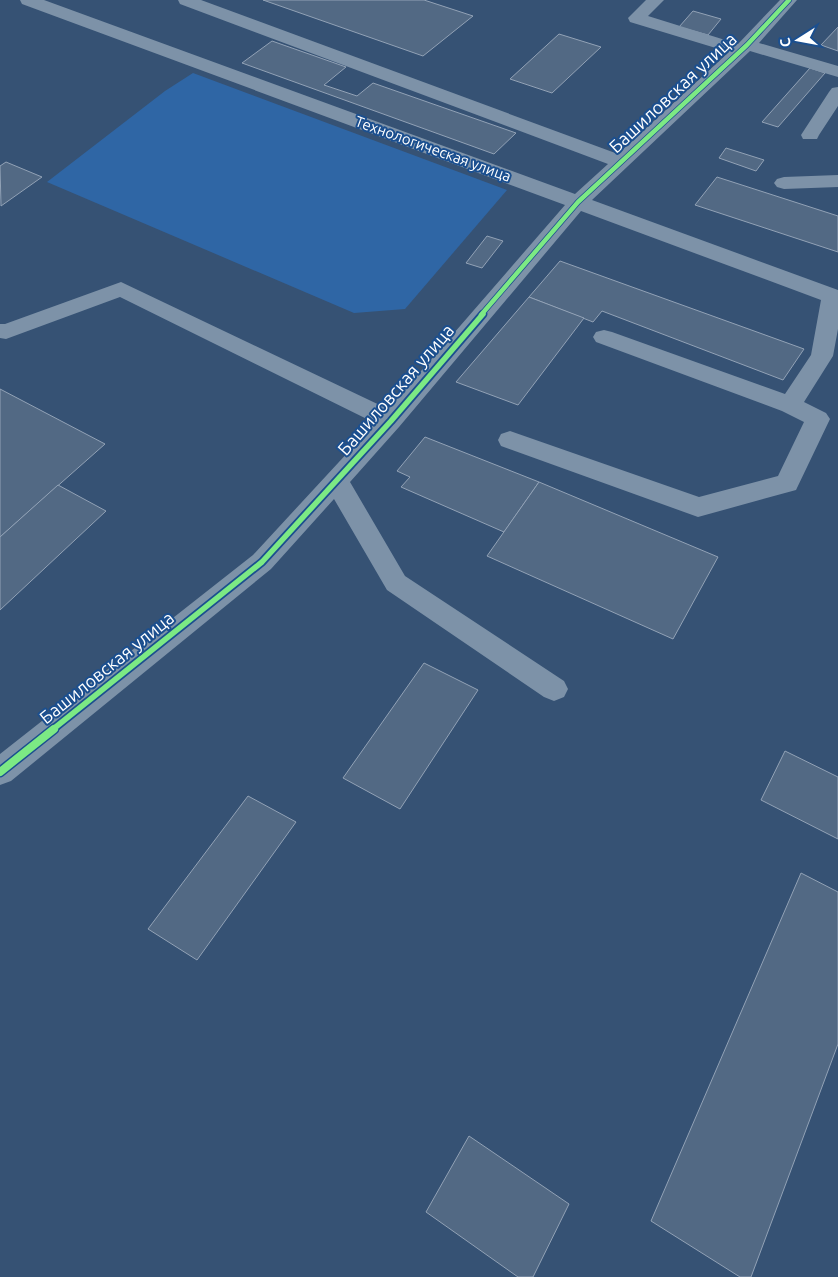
<svg xmlns="http://www.w3.org/2000/svg" width="838" height="1277" font-family="Ubuntu,sans-serif">
  <style>
    .green { fill: #2f66a5 }
    .building { fill: #526984; stroke: #92a2b6 }
    .lines { fill: none; stroke-linecap: round; stroke-linejoin: round }
    .minor { fill: #7d92a8; fill-rule: evenodd }
    .cycleway-far2-casing { stroke: #1b4f8f; stroke-width: 6 }
    .cycleway-far1-casing { stroke: #1b4f8f; stroke-width: 9 }
    .cycleway-casing { stroke: #1b4f8f; stroke-width: 11 }
    .cycleway-far2 { stroke: #7ce984; stroke-width: 4.5 }
    .cycleway-far1 { stroke: #7ce984; stroke-width: 5.5 }
    .cycleway { stroke: #7ce984; stroke-width: 8 }
    .labels { text-anchor: middle; stroke-width: 4; stroke-linejoin: round; paint-order: stroke }
    .far-street-label { font-size: 15px; fill: #fff; stroke: #1b4f8f }
    .street-label { font-size: 18px; fill: #fff; stroke: #1b4f8f }
  </style>
  <rect width="100%" height="100%" fill="#365274"/>
  <path class="green" d="M 193,73 L 507,190 L 405,309 L 354,313 L 47,182 L 165,91 Z"/>
  <g class="building">
    <path d="M 263,0 L 424,0 L 473,16 L 423,56 Z"/>
    <path d="M 693,11 L 721,19 L 708,35 L 679,27 Z"/>
    <path d="M 838,27 L 838,51 L 821,45 Z"/>
    <path d="M 559,34 L 601,47 L 552,93 L 510,79 Z"/>
    <path d="M 272,41 L 346,67 L 324,85 L 357,96 L 373,83 L 516,133 L 494,154 L 242,63 Z"/>
    <path d="M 810,68 L 825,73 L 778,127 L 762,122 Z"/>
    <path d="M 726,148 L 764,160 L 756,171 L 719,158 Z"/>
    <path d="M 6,162 L 42,177 L 1,206 L 0,166 Z"/>
    <path d="M 717,177 L 838,216 L 838,252 L 695,205 Z"/>
    <path d="M 487,236 L 503,241 L 482,268 L 466,263 Z"/>
    <path d="M 560,261 L 804,349 L 783,380 L 602,311 L 593,322 L 529,297 Z"/>
    <path d="M 529,297 L 584,318 L 518,405 L 456,382 Z"/>
    <path d="M 0,389 L 105,444 L 0,537 Z"/>
    <path d="M 425,437 L 539,482 L 504,532 L 401,487 L 410,477 L 397,471 Z"/>
    <path d="M 539,482 L 718,557 L 673,639 L 487,556 Z"/>
    <path d="M 58,485 L 106,511 L 0,610 L 0,537 Z"/>
    <path d="M 424,663 L 478,690 L 400,809 L 343,778 Z"/>
    <path d="M 785,751 L 838,777 L 838,839 L 761,800 Z"/>
    <path d="M 248,796 L 296,822 L 197,960 L 148,929 Z"/>
    <path d="M 801,873 L 838,892 L 838,1044 L 751,1277 L 740,1277 L 651,1221 Z"/>
    <path d="M 469,1136 L 569,1204 L 533,1277 L 518,1277 L 426,1212 Z"/>
  </g>
  <g class="lines">
    <g class="minor">
      <path d="M 20,0 L 44,0 L 575,194 L 608,164 L 180,4 L 178,0 L 201,0 L 618,154 L 729,52 L 630,22 L 628,18 L 646,0 L 664,0 L 648,16 L 738,44 L 780,0 L 797,0 L 759,43 L 838,66 L 838,77 L 750,51 L 592,200 L 838,290 L 838,329 L 833,356 L 804,402 L 826,413 L 830,419 L 796,490 L 698,517 L 501,446 L 498,440 L 501,434 L 510,431 L 699,497 L 778,476 L 804,422 L 782,411 L 596,342 L 593,337 L 596,332 L 604,330 L 612,332 L 785,394 L 811,355 L 821,300 L 581,211 L 399,427 L 350,482 L 405,576 L 564,681 L 568,689 L 564,697 L 554,701 L 544,697 L 387,590 L 334,499 L 271,569 L 11,781 L 0,785 L 0,754 L 253,555 L 375,423 L 120,297 L 6,339 L 0,338 L 0,324 L 5,324 L 121,282 L 388,409 L 565,205 L 22,4 Z"/>
      <path d="M 838,87 L 838,106 L 819,135 L 817,139 L 803,139 L 801,135 L 829,92 L 832,88 Z"/>
      <path d="M 838,175 L 838,187 L 784,189 L 777,187 L 774,183 L 777,179 L 784,177 Z"/>
    </g>
    <g class="cycleway-far2-casing">
      <path id="cycleway-far2" d="M 481,315 L 578,202 L 747,45 L 789,0"/>
    </g>
    <g class="cycleway-far1-casing">
      <path id="cycleway-far1" d="M 52,730 L 262,562 L 391,421 L 483,314"/>
    </g>
    <g class="cycleway-casing">
      <path id="cycleway" d="M 0,772 L 54,729"/>
    </g>
    <use href="#cycleway-far2" class="cycleway-far2"/>
    <use href="#cycleway-far1" class="cycleway-far1"/>
    <use href="#cycleway" class="cycleway"/>
  </g>
  <g class="labels">
    <g class="far-street-label">
      <text transform="translate(433 149) rotate(20)" y="5">Технологическая улица</text>
    </g>
    <g class="street-label">
      <text transform="translate(673 93) rotate(-43)" y="6">Башиловская улица</text>
      <text transform="translate(396 390) rotate(-49)" y="6">Башиловская улица</text>
      <text transform="translate(107 668) rotate(-39)" y="6">Башиловская улица</text>
    </g>
  </g>
  <g transform="translate(798 40) rotate(259)" stroke="#1b4f8f" stroke-width="4" paint-order="stroke">
  <path d="M0-4L9 19L0 12L-9 19Z" fill="#ffffff"/>
  <text y="-8" font-size="14" font-weight="bold" text-anchor="middle" fill="#ffffff">С</text>
  </g>
</svg>
